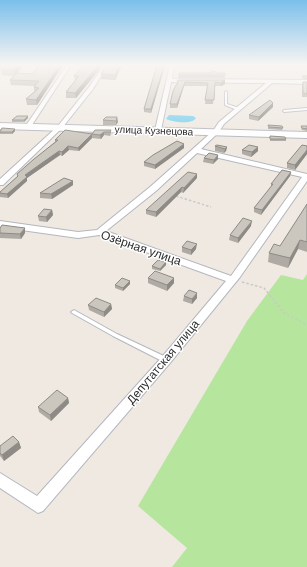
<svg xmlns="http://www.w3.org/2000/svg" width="307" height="567" font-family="'DM Sans',sans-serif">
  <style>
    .green { fill: #b6e59e }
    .water { fill: #75cff0 }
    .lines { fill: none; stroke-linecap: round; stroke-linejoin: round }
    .lane-casing { stroke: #b4b7c1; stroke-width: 2 }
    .street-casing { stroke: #b4b7c1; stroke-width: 2 }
    .secondary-casing { stroke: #b4b7c1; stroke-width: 2 }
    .path { stroke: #c9c9c9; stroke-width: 1.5; stroke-dasharray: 2.5 2; stroke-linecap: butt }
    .lane { fill: #fff; fill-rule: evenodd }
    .street { fill: #fff; fill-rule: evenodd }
    .secondary { fill: #fff; fill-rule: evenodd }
    .wall { fill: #afaba4 }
    .shaded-wall { fill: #8e8b86 }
    .building { fill: #cbc7bf; stroke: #8e8b86 }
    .labels { text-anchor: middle; stroke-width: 3; stroke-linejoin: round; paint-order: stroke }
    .far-street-label { font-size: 10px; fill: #2e2e2e; stroke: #fff }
    .street-label { font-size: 12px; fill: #2e2e2e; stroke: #fff }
  </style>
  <rect width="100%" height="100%" fill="#efe9e1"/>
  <path class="green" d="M 307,274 L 307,567 L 172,567 L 187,548 L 138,506 L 247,321 L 281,275 L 303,280 Z"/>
  <path class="water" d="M 169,115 L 193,116 L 196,118 C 192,125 173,122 166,119 Z"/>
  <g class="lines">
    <g class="lane-casing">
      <g id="lane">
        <path d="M 226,91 L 227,92 L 227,104 L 239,108 L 239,110 L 237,110 L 225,105 L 225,92 Z"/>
        <path d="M 307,108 L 307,110 L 284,112 L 283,111 L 284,110 Z"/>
        <path d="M 74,310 L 117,334 L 168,358 L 169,360 L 168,362 L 164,362 L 113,336 L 72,313 L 71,312 Z"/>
      </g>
    </g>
    <g class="street-casing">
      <g id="street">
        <path d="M 67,65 L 71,65 L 30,128 L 26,128 L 25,127 Z"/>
        <path d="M 104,65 L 108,65 L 93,89 L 62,128 L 3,185 L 0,185 L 0,179 L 58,126 L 89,87 Z"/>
        <path d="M 170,65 L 174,65 L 172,79 L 307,80 L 307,84 L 272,83 L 224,124 L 218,133 L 201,149 L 307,174 L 307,181 L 240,277 L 170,363 L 43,511 L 38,513 L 0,488 L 0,473 L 37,496 L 162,357 L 226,281 L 99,235 L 78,238 L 0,227 L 0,221 L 78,232 L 97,230 L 150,187 L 213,131 L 219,122 L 266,83 L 171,82 L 161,130 L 158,132 L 155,130 ZM 197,153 L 302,177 L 231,276 L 106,231 L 156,191 Z"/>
      </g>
    </g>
    <g class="secondary-casing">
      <path id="secondary" d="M 0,123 L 307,132 L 307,138 L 0,129 Z"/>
    </g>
    <g class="path">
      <path d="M 176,196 L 211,207"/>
      <path d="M 242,282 L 264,288 L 284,313 L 307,325"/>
    </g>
    <use href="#lane" class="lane"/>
    <use href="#street" class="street"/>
    <use href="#secondary" class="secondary"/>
  </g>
  <g class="wall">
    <path d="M 6,65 L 24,65 L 17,73 L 33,74 L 39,65 L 63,65 L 37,105 L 27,105 L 26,99 L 34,92 L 34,87 L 35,86 L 11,85 L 10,80 L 14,76 L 2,75 L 1,70 Z"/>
    <path d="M 84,65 L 103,65 L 76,98 L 66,98 L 66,92 L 75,81 L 74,76 Z"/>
    <path d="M 106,65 L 122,65 L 115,80 L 101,79 L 101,74 Z"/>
    <path d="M 164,69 L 151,113 L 144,112 L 144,109 Z"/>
    <path d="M 179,73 L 225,73 L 225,78 L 178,78 Z"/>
    <path d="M 302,75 L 307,75 L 307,80 L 302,78 Z"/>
    <path d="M 178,80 L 225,80 L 225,84 L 221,86 L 215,86 L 213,104 L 205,104 L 207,86 L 184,86 L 177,108 L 170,108 L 170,104 L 177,85 Z"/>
    <path d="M 303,82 L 307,82 L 307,97 L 302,97 L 302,85 Z"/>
    <path d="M 273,103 L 273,107 L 258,121 L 249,119 L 249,115 Z"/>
    <path d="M 117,117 L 118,122 L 116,125 L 103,125 L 103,120 Z"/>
    <path d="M 28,118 L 24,122 L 12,122 L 12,120 Z"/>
    <path d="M 268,125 L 283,128 L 282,130 L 268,129 Z"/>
    <path d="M 301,126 L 307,126 L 307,131 L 302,130 L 301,128 Z"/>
    <path d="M 111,130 L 111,134 L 110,136 L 104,135 L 101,139 L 92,138 L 79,151 L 69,150 L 62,156 L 60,155 L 27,178 L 27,181 L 8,198 L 0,197 L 0,192 L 18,176 L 17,174 L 55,142 L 55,140 Z"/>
    <path d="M 0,131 L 15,131 L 12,134 L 0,134 Z"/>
    <path d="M 270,136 L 286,139 L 286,141 L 270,141 Z"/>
    <path d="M 184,144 L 184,148 L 155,169 L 144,166 L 144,162 Z"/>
    <path d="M 215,146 L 227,147 L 226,151 L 224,153 L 215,151 Z"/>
    <path d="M 307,146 L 307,154 L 295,170 L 287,168 L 287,163 Z"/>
    <path d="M 258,147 L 258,151 L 251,157 L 242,154 L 242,150 Z"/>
    <path d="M 204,158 L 218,159 L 213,164 L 203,162 Z"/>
    <path d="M 291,172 L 290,176 L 261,215 L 254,212 L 254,208 L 271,187 L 271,184 Z"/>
    <path d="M 197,178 L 183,193 L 181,192 L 156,217 L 146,214 L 146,210 Z"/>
    <path d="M 73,181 L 73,185 L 52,199 L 40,198 L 40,193 Z"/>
    <path d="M 307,204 L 307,252 L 298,249 L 288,268 L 268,262 L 269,253 L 280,246 Z"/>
    <path d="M 52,210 L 53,215 L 47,222 L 39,221 L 38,216 Z"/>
    <path d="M 251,226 L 238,243 L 229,240 L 230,235 Z"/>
    <path d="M 0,228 L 25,233 L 21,239 L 0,238 Z"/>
    <path d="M 182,247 L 196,249 L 191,255 L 182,252 Z"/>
    <path d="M 166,262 L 166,265 L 160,271 L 152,269 L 152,266 Z"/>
    <path d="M 148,278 L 174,283 L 167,291 L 148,283 Z"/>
    <path d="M 130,281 L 130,284 L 123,291 L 115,288 L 115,285 Z"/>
    <path d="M 184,296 L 197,298 L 192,304 L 183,301 Z"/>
    <path d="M 111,304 L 112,309 L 104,317 L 89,310 L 88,305 Z"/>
    <path d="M 68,398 L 69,403 L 51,421 L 39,412 L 38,407 Z"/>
    <path d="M 19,442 L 21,448 L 4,461 L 0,456 L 0,446 Z"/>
  </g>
  <g class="shaded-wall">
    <path d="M 0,65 L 4,65 L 0,69 Z"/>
    <path d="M 19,65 L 24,65 L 15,76 L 14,70 Z"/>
    <path d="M 60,65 L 63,65 L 37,105 L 36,100 Z"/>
    <path d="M 99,65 L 103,65 L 76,98 L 75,93 Z"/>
    <path d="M 120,65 L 122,65 L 115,80 L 115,75 Z"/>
    <path d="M 164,66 L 164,69 L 151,113 L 151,109 Z"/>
    <path d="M 225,80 L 225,84 L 221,86 L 221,83 Z"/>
    <path d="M 185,82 L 184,86 L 177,108 L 177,104 Z"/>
    <path d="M 273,103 L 273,107 L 258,121 L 259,117 Z"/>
    <path d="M 28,116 L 28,118 L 24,122 L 24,120 Z"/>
    <path d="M 117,117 L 118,122 L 116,125 L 116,121 Z"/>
    <path d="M 15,129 L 15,131 L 12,134 L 12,132 Z"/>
    <path d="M 104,132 L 104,135 L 101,139 L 100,135 Z"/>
    <path d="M 92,134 L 92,138 L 79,151 L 78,148 Z"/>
    <path d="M 184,144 L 184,148 L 155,169 L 155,165 Z"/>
    <path d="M 68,146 L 69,150 L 62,156 L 62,152 Z"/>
    <path d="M 227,147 L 226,151 L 224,153 L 225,149 Z"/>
    <path d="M 258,147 L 258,151 L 251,157 L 252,152 Z"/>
    <path d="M 307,150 L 307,154 L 295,170 L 295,165 Z"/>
    <path d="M 59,151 L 60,155 L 27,178 L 27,181 L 8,198 L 7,194 L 25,175 Z"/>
    <path d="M 218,155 L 218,159 L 213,164 L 214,160 Z"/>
    <path d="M 291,172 L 290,176 L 261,215 L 262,210 Z"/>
    <path d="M 197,174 L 197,178 L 183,193 L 184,188 Z"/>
    <path d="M 73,181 L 73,185 L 52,199 L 51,194 Z"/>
    <path d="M 182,187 L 181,192 L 156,217 L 156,212 Z"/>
    <path d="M 52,210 L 53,215 L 47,222 L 46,217 Z"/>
    <path d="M 252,221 L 251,226 L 238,243 L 238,238 Z"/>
    <path d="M 25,228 L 25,233 L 21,239 L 20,234 Z"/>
    <path d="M 300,240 L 298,249 L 288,268 L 290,258 Z"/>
    <path d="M 197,244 L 196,249 L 191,255 L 191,250 Z"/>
    <path d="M 166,262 L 166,265 L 160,271 L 160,269 Z"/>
    <path d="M 174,278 L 174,283 L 167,291 L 167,285 Z"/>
    <path d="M 130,281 L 130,284 L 123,291 L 123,288 Z"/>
    <path d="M 197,293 L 197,298 L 192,304 L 192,299 Z"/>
    <path d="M 111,304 L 112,309 L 104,317 L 104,312 Z"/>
    <path d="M 68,398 L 69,403 L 51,421 L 50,415 Z"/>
    <path d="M 19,442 L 21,448 L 4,461 L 2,455 Z"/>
  </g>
  <g class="building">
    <path d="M 6,65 L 19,65 L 14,70 L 1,70 Z"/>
    <path d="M 39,65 L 60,65 L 36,100 L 26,99 L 39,88 L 34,87 L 39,81 L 10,80 L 17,73 L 33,74 Z"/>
    <path d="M 84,65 L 99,65 L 75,93 L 66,92 L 79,76 L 74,76 Z"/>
    <path d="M 106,65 L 120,65 L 115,75 L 101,74 Z"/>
    <path d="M 157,65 L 164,65 L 164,66 L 151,109 L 144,109 Z"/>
    <path d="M 212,71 L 216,72 L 216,73 L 225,73 L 225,75 L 179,75 L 179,73 L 212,73 Z"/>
    <path d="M 178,80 L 225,80 L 221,83 L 215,82 L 214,100 L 205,100 L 208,83 L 185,82 L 177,104 L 170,104 L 173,91 L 176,85 L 177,85 Z"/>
    <path d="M 303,82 L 307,82 L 307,94 L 303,93 Z"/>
    <path d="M 270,100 L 273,103 L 259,117 L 249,115 Z"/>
    <path d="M 17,116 L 28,116 L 24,120 L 12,120 Z"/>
    <path d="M 106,117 L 117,117 L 116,121 L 103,120 Z"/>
    <path d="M 268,125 L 282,126 L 283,128 L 269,127 Z"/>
    <path d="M 301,126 L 307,126 L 307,129 L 302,128 Z"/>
    <path d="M 2,128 L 15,129 L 12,132 L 0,132 Z"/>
    <path d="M 65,130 L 92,134 L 95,130 L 111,130 L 110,132 L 104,132 L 100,135 L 92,134 L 78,148 L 68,146 L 62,152 L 59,151 L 25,175 L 27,177 L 7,194 L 0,193 L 0,192 L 18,176 L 17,174 L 34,159 L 58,140 L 55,140 Z"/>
    <path d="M 270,136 L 285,137 L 286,139 L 270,139 Z"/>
    <path d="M 177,141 L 184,144 L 155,165 L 144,162 L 153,155 Z"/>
    <path d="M 217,145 L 227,147 L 225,149 L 215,146 Z"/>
    <path d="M 249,145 L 258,147 L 252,152 L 242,150 Z"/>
    <path d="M 302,145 L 307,146 L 307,150 L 295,165 L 287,163 Z"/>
    <path d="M 209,153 L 218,155 L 214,160 L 204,158 Z"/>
    <path d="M 282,170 L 291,172 L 262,210 L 254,208 L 273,184 L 271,184 Z"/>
    <path d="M 188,172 L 197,174 L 184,188 L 182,187 L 156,212 L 146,210 Z"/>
    <path d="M 64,178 L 73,181 L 51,194 L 40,193 Z"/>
    <path d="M 307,204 L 307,242 L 300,240 L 290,258 L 269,253 L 274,244 L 280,246 Z"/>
    <path d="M 44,209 L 52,210 L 46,217 L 38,216 Z"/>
    <path d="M 243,218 L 252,221 L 238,238 L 230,235 Z"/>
    <path d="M 2,225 L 25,228 L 20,234 L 0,233 L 0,228 Z"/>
    <path d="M 187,241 L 197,244 L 191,250 L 182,247 Z"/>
    <path d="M 158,260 L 166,262 L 160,269 L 152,266 Z"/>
    <path d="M 155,271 L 174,278 L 167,285 L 148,278 Z"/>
    <path d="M 122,278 L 130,281 L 123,288 L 115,285 Z"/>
    <path d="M 189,290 L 197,293 L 192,299 L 184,296 Z"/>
    <path d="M 96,298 L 111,304 L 104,312 L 88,305 Z"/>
    <path d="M 57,390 L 68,398 L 50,415 L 38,407 Z"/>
    <path d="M 13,436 L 19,442 L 2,455 L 0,453 L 0,446 Z"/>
  </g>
  <linearGradient id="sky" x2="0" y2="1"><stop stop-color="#7abfeb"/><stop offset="0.45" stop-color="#f8f5f2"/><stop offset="1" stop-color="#f8f5f2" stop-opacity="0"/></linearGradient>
  <rect width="307" height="144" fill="url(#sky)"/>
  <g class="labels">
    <g class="far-street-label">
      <text transform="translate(154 130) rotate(2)" y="4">улица Кузнецова</text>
    </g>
    <g class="street-label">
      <text transform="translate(141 248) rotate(19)" y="4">Озёрная улица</text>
      <text transform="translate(163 362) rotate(-50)" y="4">Депутатская улица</text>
    </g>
  </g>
</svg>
